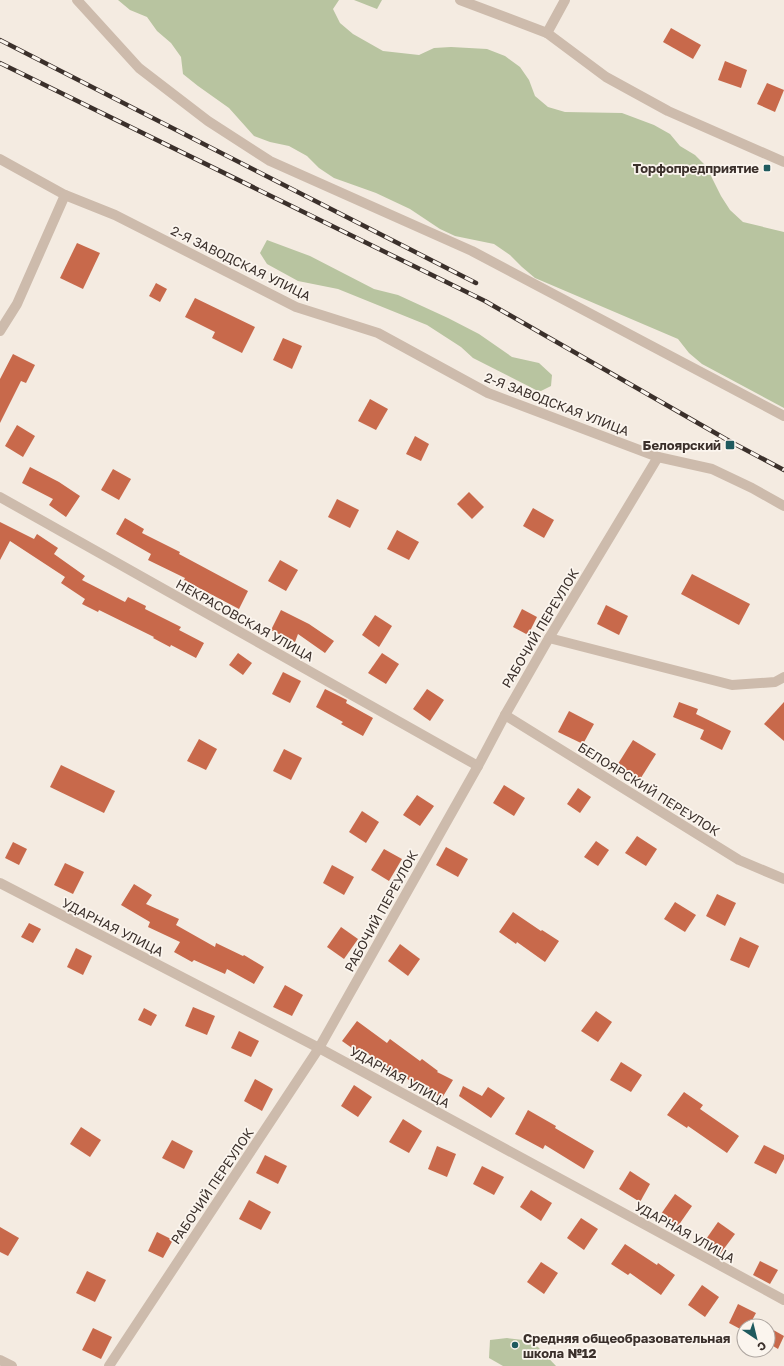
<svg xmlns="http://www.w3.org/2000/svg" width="784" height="1366" font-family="'Golos Text',sans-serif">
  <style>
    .green { fill: #b8c4a0 }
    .building { fill: #c8694b }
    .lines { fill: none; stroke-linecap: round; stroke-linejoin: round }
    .minor { stroke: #cdbbac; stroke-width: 10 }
    .rail-casing { stroke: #3b302b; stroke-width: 4.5 }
    .rail { stroke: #fbf5ee; stroke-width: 3; stroke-dasharray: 9; stroke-linecap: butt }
    .poi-dot { fill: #1f5a5e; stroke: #fbf5ee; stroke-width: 1.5 }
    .labels { text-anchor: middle; stroke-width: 3.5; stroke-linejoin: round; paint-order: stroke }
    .poi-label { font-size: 13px; font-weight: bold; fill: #3b302b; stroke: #fbf5ee; text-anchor: end }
    .street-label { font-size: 13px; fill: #3b302b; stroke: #fbf5ee }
  </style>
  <rect width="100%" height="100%" fill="#f4ebe1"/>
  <g class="green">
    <path d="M 118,0 L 339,0 L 333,9 L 340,23 L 353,34 L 383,51 L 419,55 L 434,48 L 451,47 L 487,49 L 505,56 L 520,67 L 529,80 L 535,96 L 548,107 L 565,112 L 622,113 L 654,125 L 670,134 L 680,146 L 695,155 L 706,166 L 721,196 L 730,210 L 743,222 L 784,232 L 784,408 L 702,364 L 689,353 L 678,339 L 535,278 L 522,267 L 510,255 L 494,244 L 455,236 L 440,229 L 410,209 L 376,193 L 334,178 L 319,168 L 307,156 L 289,146 L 270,142 L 254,136 L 229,108 L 198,86 L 183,74 L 181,57 L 171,43 L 157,31 L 147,17 L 130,10 Z"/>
    <path d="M 354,0 L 382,0 L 377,9 Z"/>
    <path d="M 267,240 L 310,256 L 374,289 L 398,295 L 448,318 L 479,334 L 512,357 L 539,363 L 552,375 L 551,386 L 541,391 L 536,390 L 473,358 L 461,347 L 427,325 L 338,289 L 298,281 L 267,264 L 260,253 Z"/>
    <path d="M 507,1338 L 523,1340 L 538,1347 L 556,1366 L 503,1366 L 489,1358 L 490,1340 Z"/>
  </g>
  <g class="building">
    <path d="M 671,28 L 701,45 L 693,59 L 663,42 Z"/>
    <path d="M 725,61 L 747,70 L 741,88 L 718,80 Z"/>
    <path d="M 767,83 L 784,90 L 775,112 L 757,104 Z"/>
    <path d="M 77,243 L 100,253 L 83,289 L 60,278 Z"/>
    <path d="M 156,283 L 167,289 L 160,302 L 149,296 Z"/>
    <path d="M 195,298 L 255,327 L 242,353 L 212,338 L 215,332 L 185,317 Z"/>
    <path d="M 283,338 L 302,346 L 292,369 L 273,360 Z"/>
    <path d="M 13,354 L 35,365 L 26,383 L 21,381 L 0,423 L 0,379 Z"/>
    <path d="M 370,399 L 388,409 L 376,430 L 358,421 Z"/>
    <path d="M 17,425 L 35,436 L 23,457 L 5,446 Z"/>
    <path d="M 415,436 L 429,444 L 421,461 L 406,454 Z"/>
    <path d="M 30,467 L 59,482 L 80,496 L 66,517 L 49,505 L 53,499 L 22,483 Z"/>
    <path d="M 113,469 L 131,479 L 119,500 L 101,490 Z"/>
    <path d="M 469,492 L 484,507 L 472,519 L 457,504 Z"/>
    <path d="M 337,499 L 359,510 L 350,528 L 328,517 Z"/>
    <path d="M 533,508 L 554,520 L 544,538 L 523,526 Z"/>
    <path d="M 125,518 L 144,529 L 142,533 L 180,552 L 179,554 L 248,591 L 239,609 L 184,580 L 185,578 L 148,560 L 151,554 L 116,534 Z"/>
    <path d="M 0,522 L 34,539 L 37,534 L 58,548 L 54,554 L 85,576 L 82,580 L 125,602 L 128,597 L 146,606 L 145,609 L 181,627 L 179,630 L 204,643 L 196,658 L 171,645 L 170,647 L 153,638 L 154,637 L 99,610 L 98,612 L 82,604 L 85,599 L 61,583 L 65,577 L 10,541 L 0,560 Z"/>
    <path d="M 397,530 L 419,542 L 409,560 L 387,549 Z"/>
    <path d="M 280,560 L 298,570 L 286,591 L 268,581 Z"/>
    <path d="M 692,574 L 750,604 L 739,625 L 681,594 Z"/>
    <path d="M 606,605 L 628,616 L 619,635 L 597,624 Z"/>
    <path d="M 522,609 L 537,617 L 528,635 L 513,627 Z"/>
    <path d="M 281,610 L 309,624 L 334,641 L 325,653 L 298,634 L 295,642 L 271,630 Z"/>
    <path d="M 375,615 L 392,626 L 379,647 L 362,635 Z"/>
    <path d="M 238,653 L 252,663 L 243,675 L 229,665 Z"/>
    <path d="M 382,653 L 399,664 L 386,684 L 368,673 Z"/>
    <path d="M 283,672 L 301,681 L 290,703 L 272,694 Z"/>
    <path d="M 325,689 L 347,700 L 346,703 L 373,718 L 363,736 L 341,724 L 343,722 L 316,707 Z"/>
    <path d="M 427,689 L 444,700 L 430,721 L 413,709 Z"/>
    <path d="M 679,702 L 698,709 L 696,714 L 731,731 L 722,750 L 700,739 L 704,730 L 673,717 Z"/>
    <path d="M 784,702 L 784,741 L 764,724 Z"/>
    <path d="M 569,711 L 594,724 L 583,744 L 558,732 Z"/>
    <path d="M 199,739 L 217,749 L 206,770 L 187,761 Z"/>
    <path d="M 633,740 L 656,754 L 639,781 L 616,767 Z"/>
    <path d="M 284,749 L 302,758 L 291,780 L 273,771 Z"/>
    <path d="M 61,765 L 115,791 L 104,813 L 50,787 Z"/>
    <path d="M 504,785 L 525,798 L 514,816 L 493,803 Z"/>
    <path d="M 578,788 L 591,797 L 580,813 L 567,804 Z"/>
    <path d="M 417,795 L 434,806 L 420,826 L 403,815 Z"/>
    <path d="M 362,811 L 379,822 L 366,843 L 349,832 Z"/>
    <path d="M 637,836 L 657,849 L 646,866 L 625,853 Z"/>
    <path d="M 596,841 L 609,850 L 598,866 L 584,857 Z"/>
    <path d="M 13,842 L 27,849 L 19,865 L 5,858 Z"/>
    <path d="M 446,847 L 468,859 L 458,877 L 436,865 Z"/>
    <path d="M 384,849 L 402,859 L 389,881 L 371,870 Z"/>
    <path d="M 65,863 L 84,872 L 73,894 L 54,885 Z"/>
    <path d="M 332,865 L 354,877 L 344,895 L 323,883 Z"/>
    <path d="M 134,884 L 152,895 L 146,904 L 179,919 L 176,925 L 215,947 L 216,943 L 243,956 L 244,955 L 264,967 L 254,984 L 227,969 L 225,974 L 194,960 L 192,962 L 174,952 L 180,942 L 148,927 L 150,922 L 121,905 Z"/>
    <path d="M 717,894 L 736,903 L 725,926 L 706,916 Z"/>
    <path d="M 675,902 L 696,915 L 685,932 L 664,919 Z"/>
    <path d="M 513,912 L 541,931 L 542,930 L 559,941 L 545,962 L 517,942 L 516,944 L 499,932 Z"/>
    <path d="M 29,923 L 41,929 L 33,943 L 21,937 Z"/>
    <path d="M 341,927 L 358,939 L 344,959 L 327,947 Z"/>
    <path d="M 740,937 L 759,946 L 749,968 L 730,960 Z"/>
    <path d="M 400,944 L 420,959 L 408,976 L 388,961 Z"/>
    <path d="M 76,948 L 92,956 L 83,975 L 67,967 Z"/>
    <path d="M 285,985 L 303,995 L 292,1016 L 273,1007 Z"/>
    <path d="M 193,1007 L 215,1016 L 207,1035 L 185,1026 Z"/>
    <path d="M 144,1008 L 157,1015 L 151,1026 L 138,1020 Z"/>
    <path d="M 596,1011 L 612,1022 L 598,1042 L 581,1031 Z"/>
    <path d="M 357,1021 L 387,1043 L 390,1039 L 420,1061 L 422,1059 L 438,1071 L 437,1072 L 453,1080 L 442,1098 L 425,1089 L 424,1091 L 394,1069 L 392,1072 L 362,1049 L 359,1053 L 342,1041 Z"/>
    <path d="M 239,1031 L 259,1041 L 251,1057 L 231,1048 Z"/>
    <path d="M 621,1062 L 642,1075 L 631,1092 L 610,1080 Z"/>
    <path d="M 255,1079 L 273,1089 L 262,1111 L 244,1101 Z"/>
    <path d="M 354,1085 L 372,1097 L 358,1117 L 341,1106 Z"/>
    <path d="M 463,1086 L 482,1096 L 488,1087 L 505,1098 L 491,1118 L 459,1096 Z"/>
    <path d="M 684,1092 L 703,1105 L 700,1109 L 739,1136 L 727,1153 L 688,1126 L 687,1128 L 667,1115 Z"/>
    <path d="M 528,1110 L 556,1126 L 555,1128 L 594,1151 L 584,1169 L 545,1145 L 543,1149 L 515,1134 Z"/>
    <path d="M 403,1119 L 422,1131 L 409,1153 L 389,1142 Z"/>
    <path d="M 81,1127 L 101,1140 L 90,1157 L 70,1144 Z"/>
    <path d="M 172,1140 L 193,1151 L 184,1169 L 162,1158 Z"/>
    <path d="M 764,1145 L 784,1155 L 784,1159 L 776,1174 L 754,1163 Z"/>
    <path d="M 437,1146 L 456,1154 L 447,1177 L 428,1169 Z"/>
    <path d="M 265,1155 L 287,1166 L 278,1184 L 256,1173 Z"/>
    <path d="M 482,1166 L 504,1177 L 494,1195 L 473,1184 Z"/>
    <path d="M 630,1171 L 650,1184 L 640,1202 L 619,1189 Z"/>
    <path d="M 531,1190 L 552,1203 L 541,1221 L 520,1207 Z"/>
    <path d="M 675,1194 L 692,1206 L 678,1226 L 661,1214 Z"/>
    <path d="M 249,1200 L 271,1212 L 261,1230 L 239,1219 Z"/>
    <path d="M 581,1218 L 598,1229 L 584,1250 L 567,1238 Z"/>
    <path d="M 718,1222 L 735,1234 L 720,1254 L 704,1242 Z"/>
    <path d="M 0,1227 L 19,1238 L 8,1256 L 0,1252 Z"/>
    <path d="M 157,1232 L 173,1240 L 163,1258 L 148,1251 Z"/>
    <path d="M 625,1244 L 657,1265 L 658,1263 L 675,1275 L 661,1295 L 630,1273 L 628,1275 L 611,1264 Z"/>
    <path d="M 760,1261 L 778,1270 L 770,1284 L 753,1275 Z"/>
    <path d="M 541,1262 L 558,1273 L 544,1294 L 527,1282 Z"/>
    <path d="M 87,1271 L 106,1280 L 95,1302 L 76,1293 Z"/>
    <path d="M 702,1285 L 719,1297 L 705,1317 L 688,1305 Z"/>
    <path d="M 738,1304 L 756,1313 L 749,1326 L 744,1326 L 744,1331 L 729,1323 Z"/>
    <path d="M 768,1327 L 784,1336 L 778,1349 L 768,1343 Z"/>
    <path d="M 93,1328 L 112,1337 L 101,1359 L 82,1350 Z"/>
  </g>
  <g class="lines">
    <g class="minor">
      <path d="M 77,0 L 139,68 L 208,121 L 270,161 L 472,251 L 784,416"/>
      <path d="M 460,0 L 547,33 L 606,77 L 668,111 L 784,162"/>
      <path d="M 547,33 L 565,0"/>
      <path d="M 0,159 L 65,195 L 115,215 L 296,307 L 378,333 L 488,393 L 658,457 L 712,469 L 752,488 L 784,506"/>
      <path d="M 0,331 L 17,304 L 65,195"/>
      <path d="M 0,497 L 478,766"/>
      <path d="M 549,638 L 732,685 L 775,682 L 784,677"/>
      <path d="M 505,715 L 739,860 L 784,879"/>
      <path d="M 0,883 L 319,1048 L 784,1300"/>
      <path d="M 0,1360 L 12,1366"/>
      <path d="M 109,1366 L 319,1048 L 478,766 L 505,715 L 549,638 L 658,457"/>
    </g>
    <g class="rail-casing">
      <g id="rail">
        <path d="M 0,40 L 476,283"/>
        <path d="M 0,63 L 485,301 L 731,442 L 784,470"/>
      </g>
    </g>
    <use href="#rail" class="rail"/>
  </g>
  <g class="poi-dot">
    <rect x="763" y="164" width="8" height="8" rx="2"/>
    <rect x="725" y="440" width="10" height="10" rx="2"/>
    <circle cx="515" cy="1345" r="4"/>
  </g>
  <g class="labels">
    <g class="poi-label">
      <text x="759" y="173">Торфопредприятие</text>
      <text x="721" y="450">Белоярский</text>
      <text x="523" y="1343" text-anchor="start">Средняя общеобразовательная<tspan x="523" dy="15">школа №12</tspan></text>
    </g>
    <g class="street-label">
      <text transform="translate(241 263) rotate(26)" y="5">2-Я ЗАВОДСКАЯ УЛИЦА</text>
      <text transform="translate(557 404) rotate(21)" y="5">2-Я ЗАВОДСКАЯ УЛИЦА</text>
      <text transform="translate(245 620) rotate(29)" y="5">НЕКРАСОВСКАЯ УЛИЦА</text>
      <text transform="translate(540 628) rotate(-59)" y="5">РАБОЧИЙ ПЕРЕУЛОК</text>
      <text transform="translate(649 789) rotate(32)" y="5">БЕЛОЯРСКИЙ ПЕРЕУЛОК</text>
      <text transform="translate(381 911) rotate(-61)" y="5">РАБОЧИЙ ПЕРЕУЛОК</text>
      <text transform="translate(113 927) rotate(27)" y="5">УДАРНАЯ УЛИЦА</text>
      <text transform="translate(400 1077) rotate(29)" y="5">УДАРНАЯ УЛИЦА</text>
      <text transform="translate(212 1186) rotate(-56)" y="5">РАБОЧИЙ ПЕРЕУЛОК</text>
      <text transform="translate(685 1232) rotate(29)" y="5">УДАРНАЯ УЛИЦА</text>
    </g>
  </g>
  <g transform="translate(756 1338) rotate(145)"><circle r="19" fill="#fbf5ee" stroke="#aea6a0"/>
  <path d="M0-3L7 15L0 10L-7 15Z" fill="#1f5a5e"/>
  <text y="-6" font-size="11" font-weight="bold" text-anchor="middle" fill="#3b302b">С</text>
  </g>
</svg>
